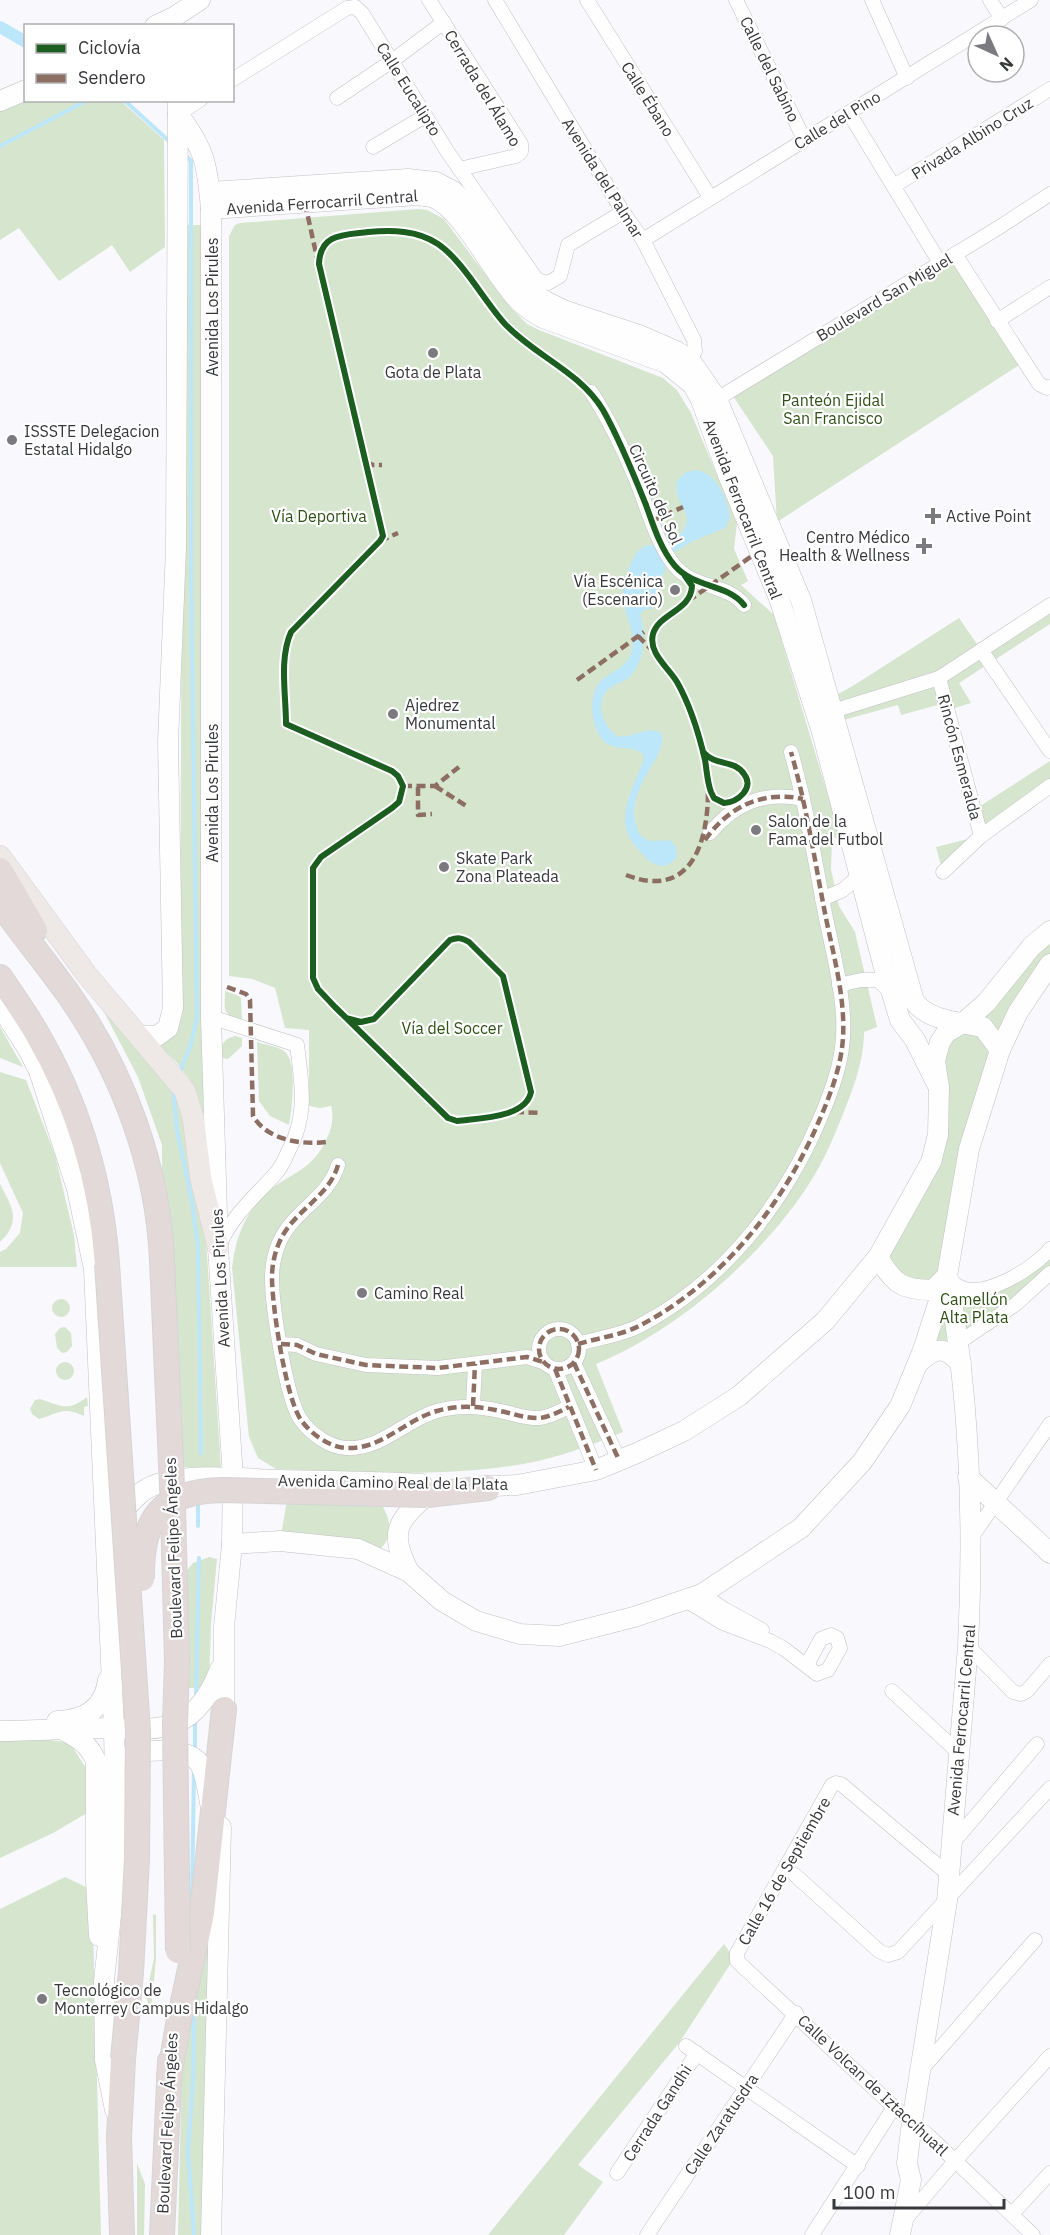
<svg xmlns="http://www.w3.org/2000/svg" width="1050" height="2235" font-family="'IBM Plex Sans',sans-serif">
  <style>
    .green { fill: #d5e5ce }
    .water { fill: #bce6f9 }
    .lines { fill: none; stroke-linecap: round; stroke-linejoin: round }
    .stream { stroke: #bce6f9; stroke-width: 4 }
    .canal { stroke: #bce6f9; stroke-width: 12 }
    .street-casing { stroke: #c2c2c6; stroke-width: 15 }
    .secondary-casing { stroke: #c2c2c6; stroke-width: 21 }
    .primary-casing { stroke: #d5d5d7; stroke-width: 22 }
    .highway-casing { stroke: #d5d5d7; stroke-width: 26 }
    .street { stroke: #fefeff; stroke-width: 14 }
    .secondary { stroke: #fefeff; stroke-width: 20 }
    .primary { stroke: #eee8e7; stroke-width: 21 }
    .highway { stroke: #e3d9d8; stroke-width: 24 }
    .highway-bridge-casing { stroke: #d5d5d7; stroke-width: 26; stroke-linecap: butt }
    .highway-bridge { stroke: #e3d9d8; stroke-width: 24 }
    .quiet { stroke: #8d6e63; stroke-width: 4.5; stroke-dasharray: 9 4.5; stroke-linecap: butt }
    .cycleway-casing { stroke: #fff; stroke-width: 10 }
    .cycleway { stroke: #1b5e20; stroke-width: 6 }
    .poi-dot { fill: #7b7b7f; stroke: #fff; stroke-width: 2 }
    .labels { text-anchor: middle; stroke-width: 4.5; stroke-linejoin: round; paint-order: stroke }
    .street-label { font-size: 16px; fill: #37383b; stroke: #fff }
    .poi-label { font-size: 16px; fill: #37383b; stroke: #fff; text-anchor: start }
    .park-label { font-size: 16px; fill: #2e5015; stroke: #fff }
  </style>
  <rect width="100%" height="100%" fill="#f8f8fd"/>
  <g class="green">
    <path d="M 26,100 L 88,101 L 0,147 L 0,110 Z"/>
    <path d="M 91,100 L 121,101 L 164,140 L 165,247 L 130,272 L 112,245 L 59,281 L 19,228 L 0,240 L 0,148 Z"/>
    <path d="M 418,209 L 427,210 L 444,219 L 509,306 L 527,324 L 539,330 L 663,378 L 677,390 L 691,413 L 737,523 L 734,549 L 748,581 L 741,585 L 774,615 L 840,836 L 832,839 L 831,869 L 839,906 L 855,932 L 877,1027 L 864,1032 C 864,1062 852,1092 841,1119 C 834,1136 827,1153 818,1169 C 773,1248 680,1330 596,1364 L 623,1432 C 591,1445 558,1458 523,1464 C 441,1478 358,1472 276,1469 L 258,1458 L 249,1437 L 232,1268 C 235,1242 243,1216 263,1196 C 287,1173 312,1173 327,1138 C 332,1129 334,1116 331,1106 L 320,1108 L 309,1106 L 309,1030 L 285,1028 L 275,988 L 253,979 L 229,976 L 229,236 L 235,225 L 240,223 Z"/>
    <path d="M 183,225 L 201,225 L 203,1005 L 205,1139 L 191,1081 L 177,1063 L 158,1044 L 180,1013 Z"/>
    <path d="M 950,258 L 1019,365 L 777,522 L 773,456 L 733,396 Z"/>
    <path d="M 1050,605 L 1050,624 L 959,683 L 971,703 L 948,710 L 945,703 L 901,715 L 898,705 L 836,722 L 829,699 L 856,684 L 959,618 L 981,650 Z"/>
    <path d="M 1050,761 L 1050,786 L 943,872 L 936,847 L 980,836 L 974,810 Z"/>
    <path d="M 1050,931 L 1050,964 L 1000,1050 L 947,1276 L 958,1287 L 987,1287 L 1050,1249 L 1050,1273 L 1016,1304 L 932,1351 L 947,1278 L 914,1290 L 878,1257 L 931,1162 L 940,1042 Z"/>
    <path d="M 225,991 L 237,995 L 241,998 L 242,1021 C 221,1014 225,1010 225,991 Z"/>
    <path d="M 101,1006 L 179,1093 L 206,1239 L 221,1469 L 182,1467 L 162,1177 L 162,1145 L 138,1077 Z"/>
    <path d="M 0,1027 L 23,1067 L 0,1058 Z"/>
    <path d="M 235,1036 L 242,1038 L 242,1046 L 228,1059 L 223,1058 L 220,1054 C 222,1043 224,1039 235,1036 Z"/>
    <path d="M 257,1042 C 265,1045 277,1046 284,1051 C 298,1060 292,1111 289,1125 L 270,1116 L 259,1101 Z"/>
    <path d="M 0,1072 L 26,1080 L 55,1155 L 74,1235 L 77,1267 L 0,1267 L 0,1252 L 6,1249 L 20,1233 L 23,1213 L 0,1163 Z"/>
    <path d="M 0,1184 C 12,1207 22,1221 0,1242 Z"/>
    <circle cx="61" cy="1308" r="9"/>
    <path d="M 65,1327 L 71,1333 L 72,1346 L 67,1352 L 62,1353 L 57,1348 L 55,1334 L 60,1328 Z"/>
    <circle cx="65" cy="1371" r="9"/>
    <path d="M 87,1397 L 88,1406 L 84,1407 L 84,1416 C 62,1406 60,1413 39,1419 L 32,1414 L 30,1409 L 35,1400 L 40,1399 C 61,1406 68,1412 87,1397 Z"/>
    <path d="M 288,1495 L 375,1496 C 391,1515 397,1537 375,1554 L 280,1541 Z"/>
    <path d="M 209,1557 L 217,1559 L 211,1624 L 209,1682 L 208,1688 L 187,1688 L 184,1574 L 193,1563 Z"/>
    <path d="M 0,1736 L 31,1737 L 70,1743 L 87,1770 L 87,1813 L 53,1833 L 0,1858 Z"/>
    <path d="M 65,1877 L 92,1890 L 101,2235 L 0,2235 L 0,1909 Z"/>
    <path d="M 211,1903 L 203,2235 L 178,2235 L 183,2023 Z"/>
    <path d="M 153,1914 L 156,1915 L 156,1959 L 151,2011 L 146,1997 L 154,1958 Z"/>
    <path d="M 724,1944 L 733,1957 L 733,1960 L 679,2043 L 578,2165 L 603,2182 L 564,2235 L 488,2235 Z"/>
    <path d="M 137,2163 L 145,2184 L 144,2235 L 137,2235 Z"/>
  </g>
  <path class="water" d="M 696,470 C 717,473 727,498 730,518 L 725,528 L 693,541 L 664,558 L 665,572 C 653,582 659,597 652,609 L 646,609 L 640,614 C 645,633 646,656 633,673 C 628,681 618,682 610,688 C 593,701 603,726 617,736 C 633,740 647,723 662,734 C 666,759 628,784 635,822 C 637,828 638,835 644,838 C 652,844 662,839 671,841 L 676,847 L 677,857 C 670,865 664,869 653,863 C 646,859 642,853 636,847 C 612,819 634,787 644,759 L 642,753 C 624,742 605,757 595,725 C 590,711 591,687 604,678 C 615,670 626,667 631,654 C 638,633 623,615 623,595 C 623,584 626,574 631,564 C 634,557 638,549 645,546 C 651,544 661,545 668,545 C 707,514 673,513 677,481 L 686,472 Z"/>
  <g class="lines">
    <g class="stream">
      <path d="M 124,100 L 170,142"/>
      <path d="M 0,146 L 88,100"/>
      <path d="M 180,1072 L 191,1044 L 197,1017 L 191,582 L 191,161 L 185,155"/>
      <path d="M 173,1087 L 177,1130 L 192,1202 L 198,1246 L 201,1453"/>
      <path d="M 198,1500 L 198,1526"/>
      <path d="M 196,1697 L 199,1558"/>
      <path d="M 195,1751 L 195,1719"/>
      <path d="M 192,1898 L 194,1770"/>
      <path d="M 194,2005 L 193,2081 L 188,2151 L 194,2235"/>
    </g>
    <path class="canal" d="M 0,27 L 26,42"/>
    <g class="street-casing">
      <g id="street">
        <path d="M 429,0 L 521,144 L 521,152 L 516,156 L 459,169"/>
        <path d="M 495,0 L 623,212 L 643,240 L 694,340 L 695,351 L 690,360"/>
        <path d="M 587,0 L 710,197"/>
        <path d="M 736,0 L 804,139"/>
        <path d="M 872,0 L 907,78"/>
        <path d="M 990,0 L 1002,19"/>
        <path d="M 355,7 L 362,13 L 447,151 L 537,280 L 548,283 L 560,276 L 568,245 L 623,212"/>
        <path d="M 232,80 L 347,8 L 355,7"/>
        <path d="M 337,98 L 392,61 L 444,22"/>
        <path d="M 849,113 L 940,263"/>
        <path d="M 178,114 L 200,100"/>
        <path d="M 373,147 L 425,116"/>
        <path d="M 894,186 L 1050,89"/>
        <path d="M 643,240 L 1031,0"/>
        <path d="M 955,254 L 1039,384 L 1047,388 L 1050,387"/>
        <path d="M 997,321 L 1050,287"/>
        <path d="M 591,392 C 610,420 624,451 637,482 C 647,508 657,543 674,565 C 693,589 727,583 744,605"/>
        <path d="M 717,399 L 998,228 L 1050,194"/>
        <path d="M 981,650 L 1050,751"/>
        <path d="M 939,678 L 981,836"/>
        <path d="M 833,711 L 939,678 L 1050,605"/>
        <path d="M 710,833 C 735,803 764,791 803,799"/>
        <path d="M 943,872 L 981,836 L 1050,786"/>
        <path d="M 822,899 L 843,890 L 861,874"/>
        <path d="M 839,985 L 861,980 L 878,980 L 891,993"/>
        <path d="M 211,1017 L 297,1045 C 302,1084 308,1116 288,1152 C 285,1159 282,1166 277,1172 C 253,1199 237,1210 220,1243"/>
        <path d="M 338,1165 C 329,1198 292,1211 279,1243 C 274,1255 272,1266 272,1278 C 272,1306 286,1399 301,1420 C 311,1434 329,1447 346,1448 C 381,1450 405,1420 437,1411 C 458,1405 478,1406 500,1411 C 512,1413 526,1419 540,1418 C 550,1417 560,1411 569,1407"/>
        <path d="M 947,1276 C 950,1279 954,1284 958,1286 C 983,1301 1034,1268 1050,1249"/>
        <circle cx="559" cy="1349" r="20"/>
        <path d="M 958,1343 L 1016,1304 L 1050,1273"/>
        <path d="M 281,1344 L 297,1345 L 316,1354 L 366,1365 L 438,1368 L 527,1357 L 543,1362"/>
        <path d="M 578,1344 C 598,1338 622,1335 639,1326 C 722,1283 783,1205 819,1121 C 829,1098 839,1072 842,1048 C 848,1003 832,951 824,908 C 814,856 806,804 791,752"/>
        <path d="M 574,1363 L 619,1460"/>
        <path d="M 555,1369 L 596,1470"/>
        <path d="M 473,1406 L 475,1364"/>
        <path d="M 971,1538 L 1050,1424"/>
        <path d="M 702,1594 L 724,1609 L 762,1630"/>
        <path d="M 687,1601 L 723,1623 L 770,1641 L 783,1648 L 817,1674 L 828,1670 L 840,1648 L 837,1638 L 831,1635 L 821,1639 L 809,1661 L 809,1666"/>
        <path d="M 968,1646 L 1013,1692 L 1021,1694 L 1027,1691 L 1050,1664"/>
        <path d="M 892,1691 L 959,1753"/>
        <path d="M 951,1845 L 1037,1744"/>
        <path d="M 948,1874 L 841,1784 L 836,1783 L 832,1785 L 737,1953 L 737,1961 L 894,2107 L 929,2136 L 1033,2235"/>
        <path d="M 795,1875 L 879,1951 L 888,1955 L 898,1952 L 1050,1788"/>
        <path d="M 686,2046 L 858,2166"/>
        <path d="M 922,2069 L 1035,1940"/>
        <path d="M 617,2173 L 697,2053"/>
        <path d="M 1012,2214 L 1050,2173"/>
        <path d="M 904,2221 L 955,2161 L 1050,2056"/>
        <path d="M 647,2235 L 796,2013"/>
        <path d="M 812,2235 L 894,2107"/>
      </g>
    </g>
    <g class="secondary-casing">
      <g id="secondary">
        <path d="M 155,26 L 174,17 L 200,0"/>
        <path d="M 0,101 L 26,90"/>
        <path d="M 178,114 C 206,151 207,165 211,209 L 211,1017 L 218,1247 L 233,1478 L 232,1544 L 224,1627 L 224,1722"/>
        <path d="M 210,192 L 408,179 L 436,182 L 453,191 L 471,209 L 525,288 L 545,301 L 566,311 L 639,335 L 676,351 L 690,360 L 717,399 L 801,600 L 914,1001 C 928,1021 960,1022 983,1027 L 1000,1050"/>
        <path d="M 211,209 L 418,195 C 422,196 428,196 432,197 C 464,209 494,277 520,302 C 527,309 535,313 543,318 L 666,363 L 693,385 L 701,400 L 728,475 L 779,598 L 822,732 L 883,964 L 900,1020 L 915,1040 L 939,1088"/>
        <path d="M 0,1006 L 28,1049 L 39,1071 L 77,1189 L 94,1269 L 114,1730 L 116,1826 L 114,1888 L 104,1981 L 105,2060 L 115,2110"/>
        <path d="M 139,1036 L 157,1036 L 168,1028 L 173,1008 L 168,742 L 176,548 L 178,100"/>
        <path d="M 878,1257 C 894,1284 902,1290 933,1290 L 947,1276"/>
        <path d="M 918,1363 C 936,1348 942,1345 961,1363"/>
        <path d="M 968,1477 L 1050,1553"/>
        <path d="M 475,1487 L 517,1485 L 596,1470 L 637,1453 L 684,1431 L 739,1396 L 825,1321 L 878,1257 L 931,1162 L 938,1135 L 939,1088 L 935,1061 L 940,1042 L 946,1033 L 964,1022 L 986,1003 L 1032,946 L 1050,931"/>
        <path d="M 107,1536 C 118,1520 130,1498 148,1488 C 181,1471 243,1479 280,1480 C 327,1481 374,1481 422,1484"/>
        <path d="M 232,1544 L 280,1541 L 358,1549 L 409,1572 L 442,1601 L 476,1621 L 520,1634 L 559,1636 L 634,1617 L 702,1594 L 801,1528 L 862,1462 L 900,1406 L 923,1350 L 947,1276 L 969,1149 L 1000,1050 L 1018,1012 L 1050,964"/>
        <path d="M 409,1572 C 389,1533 396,1522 427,1495"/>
        <path d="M 57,1721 C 85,1720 104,1709 108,1680"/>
        <path d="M 63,1730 C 78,1738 89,1744 96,1761 L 96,1881 L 99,1936"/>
        <path d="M 0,1731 C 29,1731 58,1729 88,1728 C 152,1728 192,1742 220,1669"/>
        <path d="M 125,1757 C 142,1749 190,1745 201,1766 C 206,1777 208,1791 210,1803"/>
        <path d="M 211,2235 L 221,1827"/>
        <path d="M 900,2235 L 911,2180 L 907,2163 L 912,2122 L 947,1901 L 968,1646 C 974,1524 970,1399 948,1279"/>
      </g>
    </g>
    <g class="primary-casing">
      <path id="primary" d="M 0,856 L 87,975 L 185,1091 L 193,1117 L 201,1180 L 218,1247"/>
    </g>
    <g class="highway-casing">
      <g id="highway">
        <path d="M 0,870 L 35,930"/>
        <path d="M 0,903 C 22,934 47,964 69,995 C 123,1072 158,1166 162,1260"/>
        <path d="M 0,977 C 12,995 25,1013 36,1032 C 77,1102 101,1182 107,1264"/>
        <path d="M 427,1495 L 488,1488"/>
        <path d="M 169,2077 L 178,2025 L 202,1913 L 224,1709"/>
        <path d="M 122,2235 L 119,2137 L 123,2059"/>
        <path d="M 162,2235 L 170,2061"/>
      </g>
    </g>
    <use href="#street" class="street"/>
    <use href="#secondary" class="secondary"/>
    <use href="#primary" class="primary"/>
    <use href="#highway" class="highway"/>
    <g class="highway-bridge-casing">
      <g id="highway-bridge">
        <path d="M 162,1260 L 173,1509 L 177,1661 L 175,1724 L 178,1951"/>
        <path d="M 107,1264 L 138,1731 L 137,1859 L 131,1972 L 123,2059"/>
        <path d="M 142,1579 C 141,1519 160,1491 223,1490 L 427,1495"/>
      </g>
    </g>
    <use href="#highway-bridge" class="highway-bridge"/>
    <g class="quiet">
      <path d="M 305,203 L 317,258"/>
      <path d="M 366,462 L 373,465 L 382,465"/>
      <path d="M 652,521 L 683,507"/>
      <path d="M 380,541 L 398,533"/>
      <path d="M 688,601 L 759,551"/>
      <path d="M 638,636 L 653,651"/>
      <path d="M 577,680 L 644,632"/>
      <path d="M 403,786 L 435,786 L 459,767"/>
      <path d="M 435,786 L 468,807"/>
      <path d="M 418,787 L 418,815 L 432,814"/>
      <path d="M 705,840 C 728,807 763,790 803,799"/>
      <path d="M 626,875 C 691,900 708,843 708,791"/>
      <path d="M 227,987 L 246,994 L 250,1000 L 253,1116 C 267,1140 301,1145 326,1142"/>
      <path d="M 515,1112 L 542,1113"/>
      <path d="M 338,1165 C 329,1198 292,1211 279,1243 C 274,1255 272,1266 272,1278 C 272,1306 286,1399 301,1420 C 311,1434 329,1447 346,1448 C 381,1450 405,1420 437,1411 C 458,1405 478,1406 500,1411 C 512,1413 526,1419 540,1418 C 550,1417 560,1411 569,1407"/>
      <circle cx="559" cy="1349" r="20"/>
      <path d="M 281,1344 L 297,1345 L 316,1354 L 366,1365 L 438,1368 L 527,1357 L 543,1362"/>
      <path d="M 578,1344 C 598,1338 622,1335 639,1326 C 722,1283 783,1205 819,1121 C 829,1098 839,1072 842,1048 C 848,1003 832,951 824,908 C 814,856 806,804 791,752"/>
      <path d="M 574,1363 L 619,1460"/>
      <path d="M 555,1369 L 596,1470"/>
      <path d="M 473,1406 L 475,1364"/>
    </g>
    <g class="cycleway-casing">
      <g id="cycleway">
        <path d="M 685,576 L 692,586 C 691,611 659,613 653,634 C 648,653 668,667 677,682 C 690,705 699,734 705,760 C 707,771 707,781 711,792 L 714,798 L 724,803 C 738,802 755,788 744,774 C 734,759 716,767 703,752"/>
        <path d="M 346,1018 L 361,1022 L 374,1019 L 450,940 C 458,937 462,938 469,942 L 503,976 L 531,1092 C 526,1118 479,1118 457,1121 L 448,1118 L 335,1007 L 318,989 L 313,978 L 313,868 L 321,857 L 392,808 L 399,802 L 403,786 L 398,776 L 392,771 L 286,724 C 286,694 279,659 291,632 L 380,541 L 383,536 L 319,264 C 320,233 344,235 368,232 C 392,230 417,230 438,244 C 463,261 484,301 505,324 C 535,356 579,371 603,410 C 620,440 633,473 646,505 C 653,525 661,550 675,566 C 694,588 728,584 744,605"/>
      </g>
    </g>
    <use href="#cycleway" class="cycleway"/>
  </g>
  <g class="poi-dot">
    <circle cx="433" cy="353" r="6"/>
    <circle cx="12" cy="440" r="6"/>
    <path d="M930 507h6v6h6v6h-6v6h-6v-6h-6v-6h6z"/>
    <path d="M921 537h6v6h6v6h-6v6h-6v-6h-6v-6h6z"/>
    <circle cx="675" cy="590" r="6"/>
    <circle cx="393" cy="714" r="6"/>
    <circle cx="756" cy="830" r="6"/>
    <circle cx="444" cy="867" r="6"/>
    <circle cx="362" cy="1293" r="6"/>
    <circle cx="42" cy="1999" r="6"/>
  </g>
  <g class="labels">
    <g class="street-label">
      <text transform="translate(770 69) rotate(64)" y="6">Calle del Sabino</text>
      <text transform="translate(483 88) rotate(59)" y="6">Cerrada del Álamo</text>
      <text transform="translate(409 89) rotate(58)" y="6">Calle Eucalipto</text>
      <text transform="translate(648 99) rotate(58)" y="6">Calle Ébano</text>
      <text transform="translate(837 120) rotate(-31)" y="6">Calle del Pino</text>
      <text transform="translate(972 138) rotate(-32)" y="6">Privada Albino Cruz</text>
      <text transform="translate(603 178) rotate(58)" y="6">Avenida del Palmar</text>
      <text transform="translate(322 202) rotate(-4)" y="6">Avenida Ferrocarril Central</text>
      <text transform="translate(884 297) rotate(-31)" y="6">Boulevard San Miguel</text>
      <text transform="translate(212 307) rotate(-90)" y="6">Avenida Los Pirules</text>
      <text transform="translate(656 494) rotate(66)" y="6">Circuito del Sol</text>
      <text transform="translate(743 509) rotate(69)" y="6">Avenida Ferrocarril Central</text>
      <text transform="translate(960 757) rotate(75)" y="6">Rincón Esmeralda</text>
      <text transform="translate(212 793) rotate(-90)" y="6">Avenida Los Pirules</text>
      <text transform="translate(220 1278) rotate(-93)" y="6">Avenida Los Pirules</text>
      <text transform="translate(393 1482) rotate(1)" y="6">Avenida Camino Real de la Plata</text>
      <text transform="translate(173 1548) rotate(-92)" y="6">Boulevard Felipe Ángeles</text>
      <text transform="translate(961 1720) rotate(-85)" y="6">Avenida Ferrocarril Central</text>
      <text transform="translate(784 1871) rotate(-60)" y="6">Calle 16 de Septiembre</text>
      <text transform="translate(873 2085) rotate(43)" y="6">Calle Volcan de Iztaccíhuatl</text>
      <text transform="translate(657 2113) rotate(-57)" y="6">Cerrada Gandhi</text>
      <text transform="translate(167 2123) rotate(-87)" y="6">Boulevard Felipe Ángeles</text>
      <text transform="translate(721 2124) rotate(-56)" y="6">Calle Zaratusdra</text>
    </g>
    <g class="poi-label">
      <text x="433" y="378" text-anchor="middle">Gota de Plata</text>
      <text x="24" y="437">ISSSTE Delegacion<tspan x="24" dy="18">Estatal Hidalgo</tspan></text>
      <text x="946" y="522">Active Point</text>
      <text x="910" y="543" text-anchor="end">Centro Médico<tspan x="910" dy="18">Health &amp; Wellness</tspan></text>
      <text x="663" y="587" text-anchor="end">Vía Escénica<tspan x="663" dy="18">(Escenario)</tspan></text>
      <text x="405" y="711">Ajedrez<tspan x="405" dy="18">Monumental</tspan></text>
      <text x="768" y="827">Salon de la<tspan x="768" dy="18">Fama del Futbol</tspan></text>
      <text x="456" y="864">Skate Park<tspan x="456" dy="18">Zona Plateada</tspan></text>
      <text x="374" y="1299">Camino Real</text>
      <text x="54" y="1996">Tecnológico de<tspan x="54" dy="18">Monterrey Campus Hidalgo</tspan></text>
    </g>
    <g class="park-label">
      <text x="833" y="406">Panteón Ejidal<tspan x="833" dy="18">San Francisco</tspan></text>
      <text x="319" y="522">Vía Deportiva</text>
      <text x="452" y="1034">Vía del Soccer</text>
      <text x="974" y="1305">Camellón<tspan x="974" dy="18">Alta Plata</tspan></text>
    </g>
  </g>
  <rect x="24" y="24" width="210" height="78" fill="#ffffff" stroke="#afafb1" stroke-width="1.5"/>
  <rect x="36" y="44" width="30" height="9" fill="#1b5e20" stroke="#afafb1" stroke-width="1.5"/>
  <text x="78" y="54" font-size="18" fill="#37383b">Ciclovía</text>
  <rect x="36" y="74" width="30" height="9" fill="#8d6e63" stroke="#afafb1" stroke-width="1.5"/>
  <text x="78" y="84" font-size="18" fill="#37383b">Sendero</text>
  <g transform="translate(996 54) rotate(135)"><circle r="28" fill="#ffffff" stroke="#afafb1" stroke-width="1.5"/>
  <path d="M0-4.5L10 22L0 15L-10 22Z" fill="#7b7b7f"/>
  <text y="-9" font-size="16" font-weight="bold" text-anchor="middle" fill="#37383b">N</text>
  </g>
  <path d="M834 2199v9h170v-9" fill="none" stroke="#37383b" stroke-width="3"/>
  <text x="843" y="2199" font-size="18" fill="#37383b" stroke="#ffffff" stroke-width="4.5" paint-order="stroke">100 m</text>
</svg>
